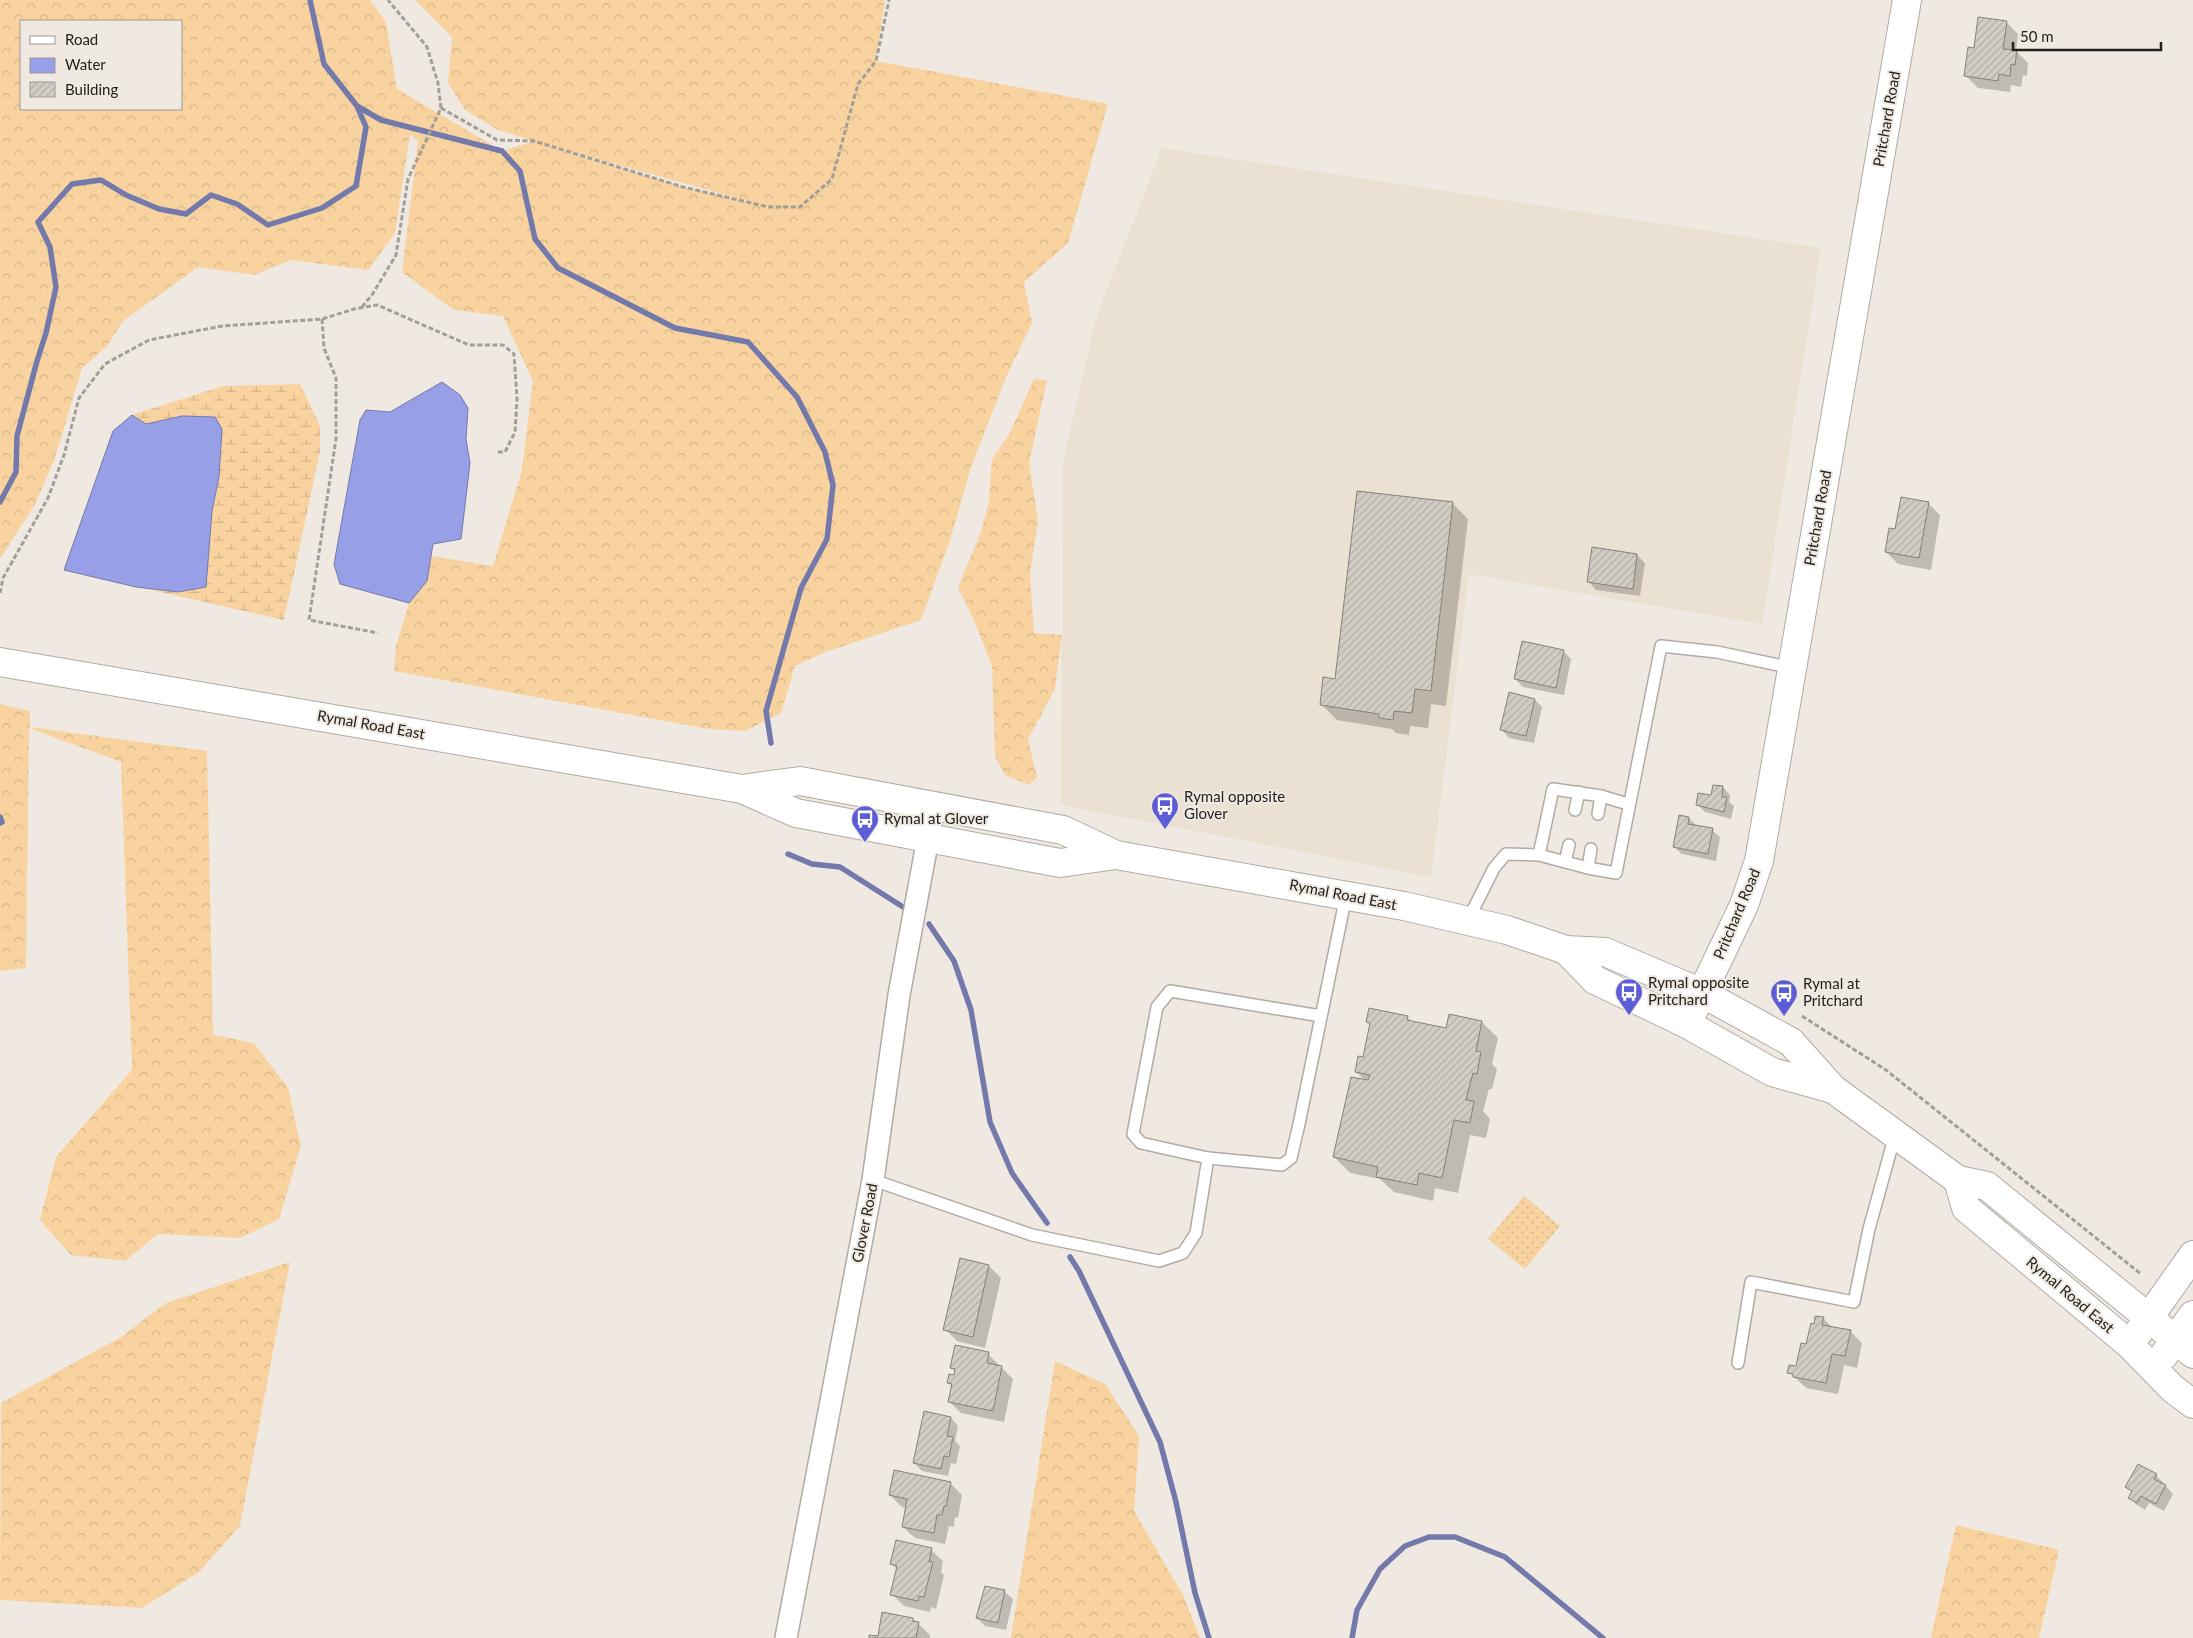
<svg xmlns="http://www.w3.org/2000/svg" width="2193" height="1638" font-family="Lato,sans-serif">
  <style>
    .built { fill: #ebe1d2 }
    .grass { fill: url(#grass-dots) }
    .forest { fill: url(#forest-crowns); fill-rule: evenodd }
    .wetland { fill: url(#wetland-marsh) }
    .water { fill: #979fe7; stroke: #7479ab }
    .shadow { fill: #0003 }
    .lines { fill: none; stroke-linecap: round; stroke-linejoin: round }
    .stream { stroke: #7479ab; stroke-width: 5.5 }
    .building { fill: url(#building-hatch); stroke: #858079 }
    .lane-casing { stroke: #b0aba4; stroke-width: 14 }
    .street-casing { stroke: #b0aba4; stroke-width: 24 }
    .secondary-casing { stroke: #b0aba4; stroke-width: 30 }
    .path { stroke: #a29e98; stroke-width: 3; stroke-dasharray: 5 2.5; stroke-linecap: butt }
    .lane { stroke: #fff; stroke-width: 11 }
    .street { stroke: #fff; stroke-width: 21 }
    .secondary { stroke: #fff; stroke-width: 28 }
    .labels { text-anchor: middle; stroke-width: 4; stroke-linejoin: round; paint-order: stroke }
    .street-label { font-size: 15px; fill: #23211e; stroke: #efe9e2 }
    .poi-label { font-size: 15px; fill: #23211e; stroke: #efe9e2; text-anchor: start }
  </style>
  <defs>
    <pattern id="grass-dots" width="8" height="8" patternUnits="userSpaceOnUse" patternTransform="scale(1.25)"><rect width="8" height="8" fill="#f8d39f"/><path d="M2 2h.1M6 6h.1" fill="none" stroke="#d4b588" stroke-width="1.8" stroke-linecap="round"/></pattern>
    <pattern id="forest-crowns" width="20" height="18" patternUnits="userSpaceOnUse" patternTransform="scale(1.25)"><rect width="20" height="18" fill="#f8d39f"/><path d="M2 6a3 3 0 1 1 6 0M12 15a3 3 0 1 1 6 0" fill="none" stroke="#d4b588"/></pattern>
    <pattern id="wetland-marsh" width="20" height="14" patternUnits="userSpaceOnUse" patternTransform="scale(1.25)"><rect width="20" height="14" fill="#f8d39f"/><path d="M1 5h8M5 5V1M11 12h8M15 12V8" fill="none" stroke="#d4b588"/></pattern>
    <pattern id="building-hatch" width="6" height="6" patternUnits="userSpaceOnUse" patternTransform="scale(1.25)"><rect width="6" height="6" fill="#d1ccc4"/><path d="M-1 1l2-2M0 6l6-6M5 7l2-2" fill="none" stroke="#b3afa8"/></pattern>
  </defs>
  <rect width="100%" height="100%" fill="#efe9e2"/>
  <path class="built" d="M 1162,148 L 1821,248 L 1762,624 L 1469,574 L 1431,877 L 1061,805 L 1063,462 L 1096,318 Z"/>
  <path class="grass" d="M 1524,1196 L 1560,1226 L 1525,1269 L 1488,1239 Z"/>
  <g class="forest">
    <path d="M 0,0 L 370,0 L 386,22 L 397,89 L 502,151 L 534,141 L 498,130 L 465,110 L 448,83 L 452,37 L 415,0 L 885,0 L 876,61 L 1108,104 L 1068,243 L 1024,282 L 1032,323 L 1007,375 L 971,467 L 950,540 L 921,620 L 825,652 L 795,666 L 781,713 L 745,731 L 709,729 L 394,671 L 396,646 L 409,603 L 427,581 L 431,556 L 493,566 L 522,470 L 533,381 L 503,316 L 454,310 L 402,272 L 418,141 L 410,134 L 395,233 L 368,270 L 291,260 L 254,275 L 198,267 L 123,321 L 107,346 L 82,368 L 55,458 L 35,504 L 0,559 ZM 21,21 L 181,21 L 181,109 L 21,109 ZM 543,144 L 544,144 L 754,203 L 683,187 Z"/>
    <path d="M 1034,379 L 1047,380 L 1029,463 L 1038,521 L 1030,574 L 1034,633 L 1062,635 L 1055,689 L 1028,739 L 1037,777 L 1029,785 L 1005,775 L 995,756 L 992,666 L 973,618 L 958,587 L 980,535 L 989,501 L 992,459 L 1010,433 Z"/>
    <path d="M 0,704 L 30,711 L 30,727 L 207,751 L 213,1035 L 254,1043 L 288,1088 L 301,1146 L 279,1219 L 240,1238 L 158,1234 L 125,1261 L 71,1255 L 40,1220 L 56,1157 L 132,1070 L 121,762 L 29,728 L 26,968 L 0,971 Z"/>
    <path d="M 290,1262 L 240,1526 L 199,1572 L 142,1608 L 0,1600 L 1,1403 L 121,1337 L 166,1303 Z"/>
    <path d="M 1055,1361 L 1105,1384 L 1139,1436 L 1134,1511 L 1184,1597 L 1200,1638 L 1011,1638 Z"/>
    <path d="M 1956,1525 L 2059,1550 L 2039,1638 L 1931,1638 Z"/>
  </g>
  <path class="wetland" d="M 300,384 L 320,426 L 320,451 L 284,620 L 64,570 L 113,431 L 132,415 L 223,386 Z"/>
  <g class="water">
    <path d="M 442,382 L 460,395 L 468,408 L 466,439 L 470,463 L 461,539 L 433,544 L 427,581 L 409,603 L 340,584 L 334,564 L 360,420 L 366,410 L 390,412 Z"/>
    <path d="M 132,415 L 146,424 L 182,416 L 215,417 L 222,429 L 219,477 L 212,511 L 206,587 L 178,592 L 136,587 L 64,570 L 113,431 Z"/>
  </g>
  <g class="shadow">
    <path d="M 2006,22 L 2018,34 L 2016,51 L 2028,63 L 2027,76 L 2023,75 L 2021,87 L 2011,85 L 2010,92 L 1978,88 L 1966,76 L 1975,50 Z"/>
    <path d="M 1452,503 L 1468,519 L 1446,706 L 1431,704 L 1428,728 L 1410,726 L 1409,735 L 1396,733 L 1392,729 L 1337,720 L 1321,704 Z"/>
    <path d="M 1928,503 L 1940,515 L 1931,570 L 1898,564 L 1886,552 L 1896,530 Z"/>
    <path d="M 1637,555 L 1645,563 L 1640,596 L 1596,590 L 1589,582 Z"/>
    <path d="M 1563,651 L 1571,659 L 1564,695 L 1523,687 L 1515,679 Z"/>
    <path d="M 1535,700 L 1542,707 L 1534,743 L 1509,738 L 1502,730 Z"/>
    <path d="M 1723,787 L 1730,795 L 1729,802 L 1734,806 L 1731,819 L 1705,812 L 1697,804 L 1712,797 Z"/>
    <path d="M 1689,818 L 1697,826 L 1712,830 L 1720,837 L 1716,861 L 1682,854 L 1674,847 Z"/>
    <path d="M 1407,1017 L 1413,1023 L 1447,1030 L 1482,1022 L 1498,1038 L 1492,1064 L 1497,1069 L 1492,1089 L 1489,1089 L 1483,1111 L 1490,1119 L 1486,1138 L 1470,1135 L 1458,1193 L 1435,1188 L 1433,1201 L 1394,1192 L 1380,1179 L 1350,1173 L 1334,1157 L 1366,1081 L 1356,1072 L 1364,1059 L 1371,1025 L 1368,1022 Z"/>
    <path d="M 989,1266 L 1001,1278 L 985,1348 L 957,1341 L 945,1329 Z"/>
    <path d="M 1824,1319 L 1833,1328 L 1850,1331 L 1862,1343 L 1857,1368 L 1844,1365 L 1838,1394 L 1806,1388 L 1789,1372 L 1797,1368 Z"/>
    <path d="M 988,1354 L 1013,1379 L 1004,1422 L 961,1413 L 949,1401 L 952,1387 L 949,1383 L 956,1372 L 951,1368 Z"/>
    <path d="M 951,1418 L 958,1426 L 955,1441 L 960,1446 L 956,1464 L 951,1463 L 948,1476 L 922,1471 L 914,1463 Z"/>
    <path d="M 2156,1475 L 2173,1494 L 2164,1511 L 2149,1503 L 2145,1510 L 2137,1505 L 2130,1498 L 2133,1493 L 2126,1486 Z"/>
    <path d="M 950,1483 L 962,1495 L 958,1518 L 955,1517 L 954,1527 L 949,1526 L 945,1544 L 915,1538 L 903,1527 L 907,1508 L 902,1507 L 890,1495 Z"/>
    <path d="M 931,1550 L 943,1561 L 941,1572 L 944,1575 L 936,1609 L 931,1607 L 930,1612 L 904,1606 L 892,1594 L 897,1569 L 892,1564 Z"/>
    <path d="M 986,1587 L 1005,1592 L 1013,1599 L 1006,1630 L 985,1626 L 977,1618 Z"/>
    <path d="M 913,1619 L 930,1635 L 930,1638 L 870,1638 L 879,1638 Z"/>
  </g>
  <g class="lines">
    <g class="stream">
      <path d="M 357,106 L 381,120 L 502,151 L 520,171 L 535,239 L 558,268 L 675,328 L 748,342 L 797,397 L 825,452 L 833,485 L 827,539 L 801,588 L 766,711 L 771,743"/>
      <path d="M 0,502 L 16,472 L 17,436 L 37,361 L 46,333 L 56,287 L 50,247 L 38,222 L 72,184 L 101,180 L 126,195 L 159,209 L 186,214 L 211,195 L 237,204 L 268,225 L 322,208 L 356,186 L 366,127 L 357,106 L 324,64 L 310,0"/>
      <path d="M 0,817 L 2,822 L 0,823"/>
      <path d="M 788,854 L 812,864 L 840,867 L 911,912"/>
      <path d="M 929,924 L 954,961 L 971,1010 L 990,1122 L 1012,1173 L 1047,1223"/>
      <path d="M 1070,1257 L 1079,1271 L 1160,1442 L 1176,1502 L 1195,1593 L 1209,1638"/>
      <path d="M 1352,1638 L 1357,1610 L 1380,1569 L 1405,1546 L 1429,1537 L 1455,1537 L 1505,1557 L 1603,1638"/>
    </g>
  </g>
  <g class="building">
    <path d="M 1978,17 L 2007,21 L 2003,49 L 2017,50 L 2015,65 L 2011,64 L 2010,76 L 1999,74 L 1998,81 L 1964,76 L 1968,47 L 1974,48 Z"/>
    <path d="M 1357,491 L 1453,502 L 1431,691 L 1415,689 L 1412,713 L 1394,711 L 1393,720 L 1379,718 L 1379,714 L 1320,705 L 1323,677 L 1335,679 Z"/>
    <path d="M 1901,497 L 1929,502 L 1919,558 L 1885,552 L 1889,528 L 1895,529 Z"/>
    <path d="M 1592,547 L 1637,554 L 1633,589 L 1587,582 Z"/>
    <path d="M 1522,641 L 1564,650 L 1556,688 L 1514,679 Z"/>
    <path d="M 1509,692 L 1535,699 L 1526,736 L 1500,730 Z"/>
    <path d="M 1713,785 L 1723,786 L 1722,797 L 1727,797 L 1724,812 L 1696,805 L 1698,793 L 1711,795 Z"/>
    <path d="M 1679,815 L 1689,817 L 1688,824 L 1713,828 L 1708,854 L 1673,847 Z"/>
    <path d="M 1369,1008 L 1408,1016 L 1407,1020 L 1446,1028 L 1449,1014 L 1482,1021 L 1476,1051 L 1481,1052 L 1477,1074 L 1473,1073 L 1466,1100 L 1474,1101 L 1470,1123 L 1454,1120 L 1442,1178 L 1419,1173 L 1417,1185 L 1376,1177 L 1378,1167 L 1333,1157 L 1351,1077 L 1368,1080 L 1370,1075 L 1355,1072 L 1358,1056 L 1363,1057 L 1370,1023 L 1366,1022 Z"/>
    <path d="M 960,1258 L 989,1265 L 973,1337 L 943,1330 Z"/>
    <path d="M 1815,1316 L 1824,1317 L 1822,1325 L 1851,1330 L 1845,1356 L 1832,1354 L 1826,1383 L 1793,1377 L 1793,1374 L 1787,1373 L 1789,1365 L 1796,1366 L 1801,1343 L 1806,1344 L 1811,1323 L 1814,1324 Z"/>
    <path d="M 955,1345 L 989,1352 L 987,1363 L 1002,1366 L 993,1411 L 948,1402 L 952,1384 L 947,1383 L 949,1374 L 954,1375 L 955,1369 L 950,1368 Z"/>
    <path d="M 924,1411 L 951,1417 L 947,1436 L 953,1437 L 949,1457 L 944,1456 L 941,1469 L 913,1463 Z"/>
    <path d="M 2138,1464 L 2157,1474 L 2154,1479 L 2166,1485 L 2156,1504 L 2141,1496 L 2137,1503 L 2128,1498 L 2132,1491 L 2125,1487 Z"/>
    <path d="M 894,1470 L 951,1482 L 946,1506 L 944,1506 L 942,1515 L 937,1515 L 934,1533 L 902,1527 L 907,1499 L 889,1495 Z"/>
    <path d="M 896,1540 L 932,1548 L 929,1562 L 933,1562 L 924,1597 L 919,1596 L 918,1601 L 890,1595 L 897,1566 L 890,1564 Z"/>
    <path d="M 985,1586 L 1005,1590 L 998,1623 L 976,1618 Z"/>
    <path d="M 882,1612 L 913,1618 L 913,1621 L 919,1622 L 916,1638 L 869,1638 L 869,1635 L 878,1636 Z"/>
  </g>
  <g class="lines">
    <g class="lane-casing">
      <g id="lane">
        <path d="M 1628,804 L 1601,796 L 1553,789 L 1539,855 L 1588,868 L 1616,873 L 1661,646 L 1717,652 L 1792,668"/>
        <path d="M 1575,810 L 1579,792"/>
        <path d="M 1598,814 L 1601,796"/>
        <path d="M 1565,862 L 1569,845"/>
        <path d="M 1588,868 L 1591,849"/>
        <path d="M 1468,920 L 1494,868 L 1506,854 L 1539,855"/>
        <path d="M 1321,1016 L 1170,991 L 1157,1007 L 1133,1134 L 1141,1143 L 1208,1158 L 1282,1165 L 1291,1158 L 1299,1124 L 1346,896"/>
        <path d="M 873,1180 L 1032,1235 L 1159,1261 L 1183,1253 L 1196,1233 L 1208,1158"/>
        <path d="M 1738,1363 L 1751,1282 L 1854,1302 L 1869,1229 L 1895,1135"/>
      </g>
    </g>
    <g class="street-casing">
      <path id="street" d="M 786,1638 L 873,1180 L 899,995 L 934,806"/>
    </g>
    <g class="secondary-casing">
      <g id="secondary">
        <path d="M 0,662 L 742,789 L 796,813 L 1060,863 L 1116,855"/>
        <path d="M 742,789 L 800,781 L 1063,830 L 1116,855 L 1404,906 L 1507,930 L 1566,950 L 1605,952 L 1702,993 L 1791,1042 L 1833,1089 L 1958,1180 L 1987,1186 L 2193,1354"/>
        <path d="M 1566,950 L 1595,980 L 1687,1024 L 1772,1072 L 1833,1089"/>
        <path d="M 1687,1024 L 1744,905 L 1759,861 L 1907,0"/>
        <path d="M 1958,1180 L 1966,1208 L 2129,1344 L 2173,1389 L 2193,1404"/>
        <path d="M 2138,1333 L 2193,1255"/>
        <path d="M 2164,1355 L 2193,1315"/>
      </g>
    </g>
    <g class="path">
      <path d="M 441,108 L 497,140 L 534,141 L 683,187 L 768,207 L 800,207 L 832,179 L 858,84 L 876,61 L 889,0"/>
      <path d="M 362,307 L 372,295 L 396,255 L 408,179 L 441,108 L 438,83 L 427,47 L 388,0"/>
      <path d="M 322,319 L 324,348 L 336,378 L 336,439 L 309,620 L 378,633"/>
      <path d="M 0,593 L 3,578 L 48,498 L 64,455 L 79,398 L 105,364 L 149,340 L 222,326 L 322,319 L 354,309 L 377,305 L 469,345 L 503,345 L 514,354 L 517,399 L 515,432 L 505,452 L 497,452"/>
      <path d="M 1802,1016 L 1886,1070 L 2141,1274"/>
    </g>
    <use href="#lane" class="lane"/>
    <use href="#street" class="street"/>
    <use href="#secondary" class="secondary"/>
  </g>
  <defs>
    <g id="bus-pin" transform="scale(1.4375)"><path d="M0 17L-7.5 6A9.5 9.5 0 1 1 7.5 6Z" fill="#5d5dd5" stroke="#efe9e2"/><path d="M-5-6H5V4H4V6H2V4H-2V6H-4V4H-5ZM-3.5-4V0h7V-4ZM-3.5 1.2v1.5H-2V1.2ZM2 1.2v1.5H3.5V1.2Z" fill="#fff"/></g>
  </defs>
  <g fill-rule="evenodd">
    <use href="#bus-pin" x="1165" y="806"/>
    <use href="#bus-pin" x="865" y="819"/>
    <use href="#bus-pin" x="1629" y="992"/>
    <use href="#bus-pin" x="1784" y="993"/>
  </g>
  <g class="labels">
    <g class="street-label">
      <text transform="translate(1887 119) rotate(-80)" y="5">Pritchard Road</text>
      <text transform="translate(1818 518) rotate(-80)" y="5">Pritchard Road</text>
      <text transform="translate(371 725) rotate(10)" y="5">Rymal Road East</text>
      <text transform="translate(1343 895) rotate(11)" y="5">Rymal Road East</text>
      <text transform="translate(1737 914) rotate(-67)" y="5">Pritchard Road</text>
      <text transform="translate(865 1223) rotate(-79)" y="5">Glover Road</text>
      <text transform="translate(2070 1295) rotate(40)" y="5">Rymal Road East</text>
    </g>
    <g class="poi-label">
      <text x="1184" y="802">Rymal opposite<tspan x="1184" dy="17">Glover</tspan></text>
      <text x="884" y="824">Rymal at Glover</text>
      <text x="1648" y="988">Rymal opposite<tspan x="1648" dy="17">Pritchard</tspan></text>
      <text x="1803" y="989">Rymal at<tspan x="1803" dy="17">Pritchard</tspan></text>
    </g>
  </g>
  <rect x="20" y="20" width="162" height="90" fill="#efe9e2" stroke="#9d9994"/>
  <rect x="30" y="36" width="25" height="8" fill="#ffffff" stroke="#9d9994"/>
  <text x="65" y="45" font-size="15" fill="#23211e">Road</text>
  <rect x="30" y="58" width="25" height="15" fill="#979fe7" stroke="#9d9994"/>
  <text x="65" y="70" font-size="15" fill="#23211e">Water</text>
  <rect x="30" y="82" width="25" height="15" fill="url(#building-hatch)" stroke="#9d9994"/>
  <text x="65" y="95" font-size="15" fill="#23211e">Building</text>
  <path d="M2013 42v8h148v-8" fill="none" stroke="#23211e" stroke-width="2.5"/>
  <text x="2020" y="42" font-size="15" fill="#23211e" stroke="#efe9e2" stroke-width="4" paint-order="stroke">50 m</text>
</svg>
